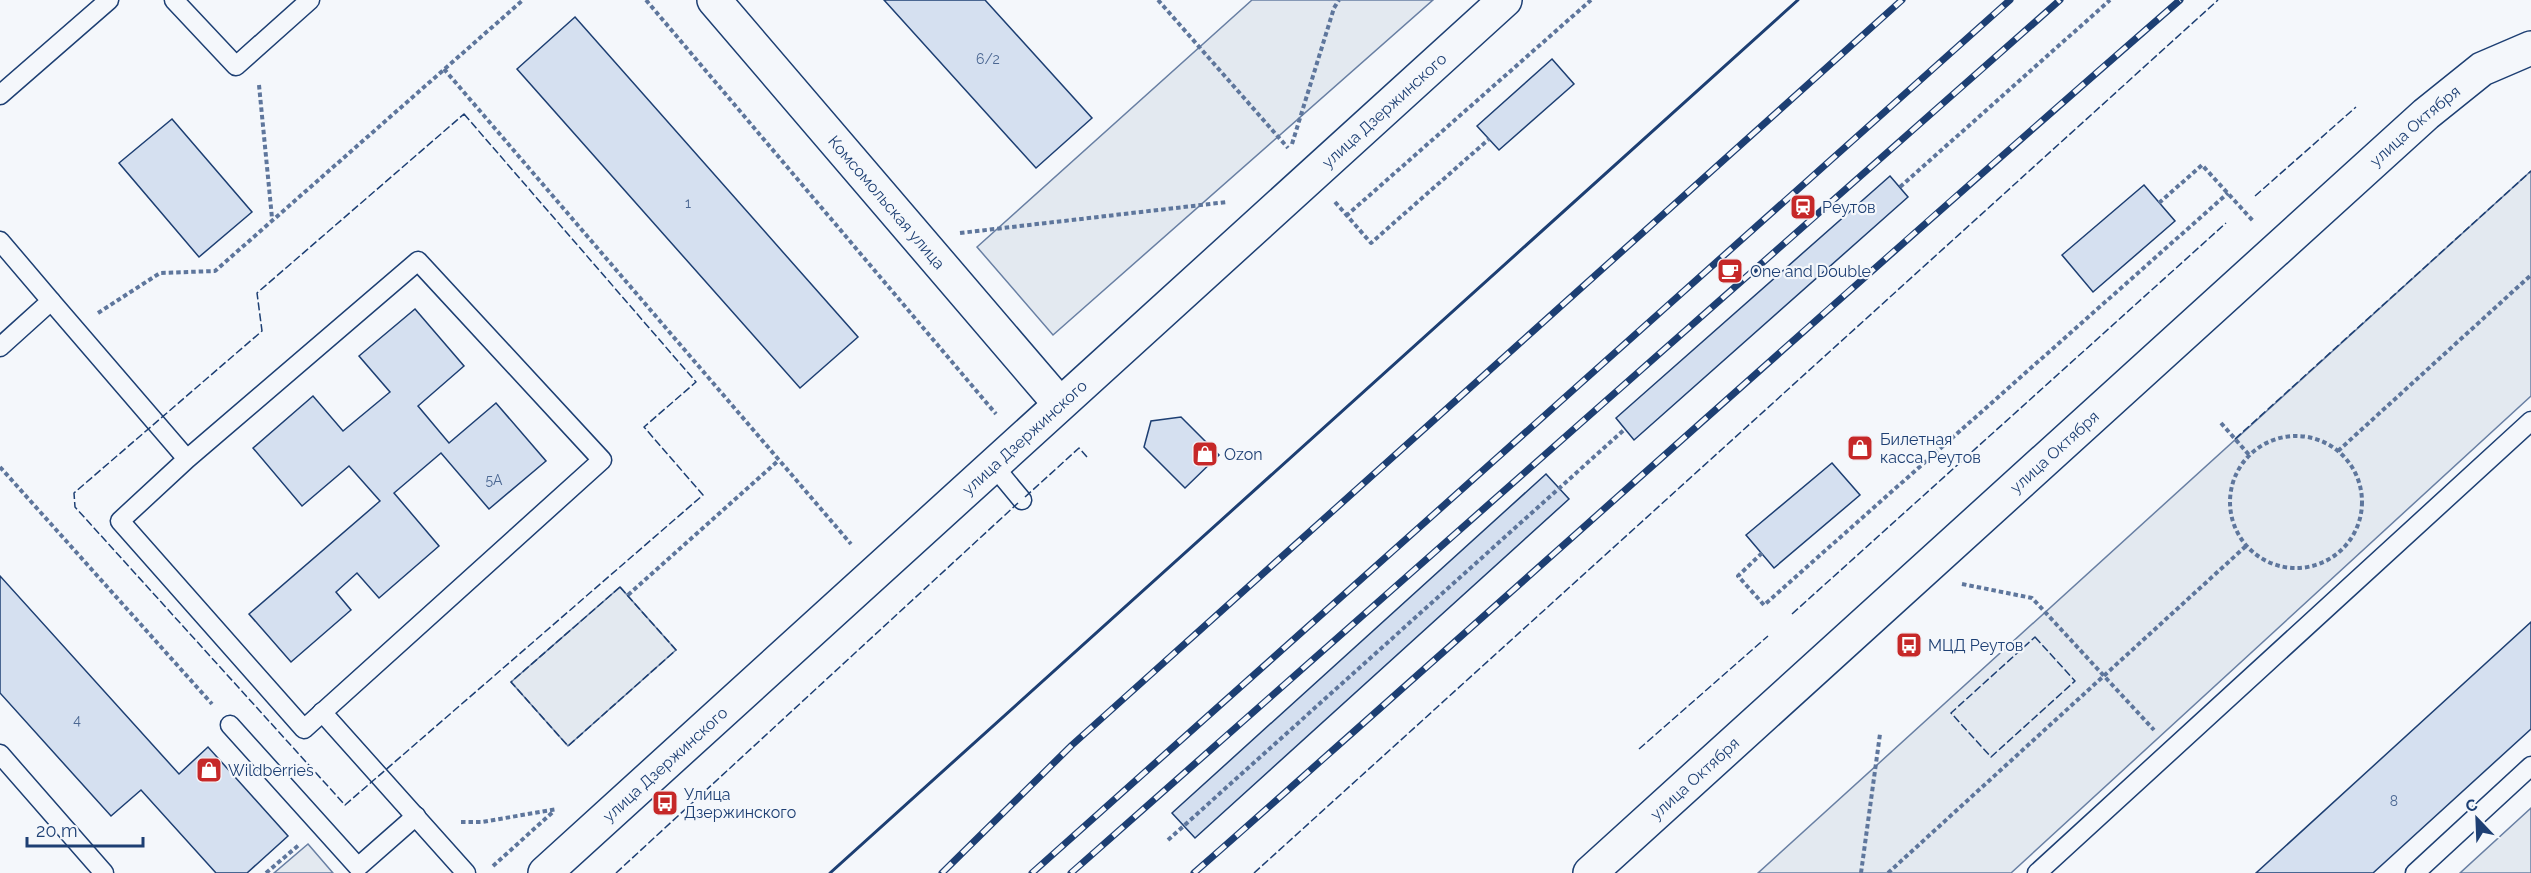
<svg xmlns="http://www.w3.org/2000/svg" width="2531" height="873" font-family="Raleway,sans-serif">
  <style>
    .green { fill: #e3e9f0; stroke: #687fa3; stroke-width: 1.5 }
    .building { fill: #d5e0f0; stroke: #1d3f73; stroke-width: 1.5 }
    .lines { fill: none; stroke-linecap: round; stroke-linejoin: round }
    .service-casing { stroke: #1d3f73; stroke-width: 21 }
    .minor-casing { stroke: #1d3f73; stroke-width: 36 }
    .path { stroke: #5e769c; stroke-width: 4; stroke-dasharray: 4.5 3; stroke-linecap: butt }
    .service { stroke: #f4f7fb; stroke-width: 18 }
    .minor { stroke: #f4f7fb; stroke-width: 33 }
    .rail-casing { stroke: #1d3f73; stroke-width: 7 }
    .rail { stroke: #f4f7fb; stroke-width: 4.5; stroke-dasharray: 14; stroke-linecap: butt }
    .fence { stroke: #1d3f73; stroke-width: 1.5; stroke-dasharray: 8 3; stroke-linecap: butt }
    .wall { stroke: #1d3f73; stroke-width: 3 }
    .labels { text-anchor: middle; stroke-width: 4.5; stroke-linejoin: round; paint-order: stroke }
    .number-label { font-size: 14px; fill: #4b6792 }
    .street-label { font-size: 16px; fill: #1d3f73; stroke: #f4f7fb }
    .poi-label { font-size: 16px; fill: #1d3f73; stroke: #f4f7fb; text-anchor: start }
  </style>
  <rect width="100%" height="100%" fill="#f4f7fb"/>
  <g class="green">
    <path d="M 1252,0 L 1433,0 L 1053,335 L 977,247 Z"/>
    <path d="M 2531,171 L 2531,396 L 2011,873 L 1758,873 Z"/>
    <path d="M 620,587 L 676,650 L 568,746 L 511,682 Z"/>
    <path d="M 2531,808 L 2531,873 L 2460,873 Z"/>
    <path d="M 308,844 L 333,873 L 274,873 Z"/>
  </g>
  <g class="building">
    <path d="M 884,0 L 985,0 L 1092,118 L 1036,168 Z"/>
    <path d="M 575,17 L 858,337 L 800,388 L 517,69 Z"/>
    <path d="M 1552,59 L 1574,84 L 1499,150 L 1477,126 Z"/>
    <path d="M 172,119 L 252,212 L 199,257 L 119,163 Z"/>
    <path d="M 1890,176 L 1908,197 L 1634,440 L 1616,418 Z"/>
    <path d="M 2144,185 L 2175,221 L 2093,292 L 2062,255 Z"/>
    <path d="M 415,309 L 464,366 L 418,406 L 449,443 L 496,403 L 546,461 L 489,509 L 441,453 L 394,493 L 439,546 L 379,598 L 357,573 L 336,592 L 351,610 L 291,662 L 249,614 L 380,501 L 349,466 L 302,506 L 253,448 L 313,396 L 343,431 L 390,392 L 359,356 Z"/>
    <path d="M 1181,417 L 1219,455 L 1185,488 L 1144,447 L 1151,421 Z"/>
    <path d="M 1832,463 L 1860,495 L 1774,568 L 1746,535 Z"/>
    <path d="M 1546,474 L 1569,499 L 1195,838 L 1172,813 Z"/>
    <path d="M 0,576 L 179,774 L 208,747 L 288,836 L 247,873 L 216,873 L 141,790 L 111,816 L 0,693 Z"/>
    <path d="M 2531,622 L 2531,729 L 2373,873 L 2256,873 Z"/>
  </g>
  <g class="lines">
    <g class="service-casing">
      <g id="service">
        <path d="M 174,0 L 236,66 L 310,0"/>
        <path d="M 0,95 L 109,0"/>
        <path d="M 0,241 L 51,301 L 0,347"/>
        <path d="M 51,301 L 187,459 L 418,261 L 602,460 L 304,729 L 120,521 L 187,459"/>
        <path d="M 993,465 L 1022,500"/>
        <path d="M 322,712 L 466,873"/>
        <path d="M 230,725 L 358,867 L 416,816"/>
        <path d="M 0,754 L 104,873"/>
        <path d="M 2037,873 L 2531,421"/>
        <path d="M 2415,873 L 2531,766"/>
      </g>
    </g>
    <g class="minor-casing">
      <g id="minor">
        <path id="s1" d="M 714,0 L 1059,403"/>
        <path id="s2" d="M 545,873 L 1505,0"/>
        <path id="s3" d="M 1590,873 L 2426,114 L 2482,69 L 2531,48"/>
      </g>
    </g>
    <g class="path">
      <path d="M 646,0 L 996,414"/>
      <path d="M 1158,0 L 1288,148"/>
      <path d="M 444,69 L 851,544"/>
      <path d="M 259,85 L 272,218"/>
      <path d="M 1292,144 L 1334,8 L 1339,0"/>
      <path d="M 1900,187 L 2110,0"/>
      <path d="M 1335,202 L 1371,243 L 1489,139"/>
      <path d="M 2159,203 L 2202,165 L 2254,222"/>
      <path d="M 1346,216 L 1591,0"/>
      <path d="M 960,233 L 1227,202"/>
      <path d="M 98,313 L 160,273 L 215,271 L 523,0"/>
      <path d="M 2221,423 L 2250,456"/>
      <circle cx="2296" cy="502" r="66"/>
      <path d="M 2338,451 L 2531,275"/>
      <path d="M 0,467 L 212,704"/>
      <path d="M 1762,553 L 1738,576 L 1764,605 L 2228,193"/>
      <path d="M 1962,584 L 2032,598 L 2154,730"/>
      <path d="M 628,595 L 779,460"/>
      <path d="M 461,822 L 482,822 L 557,809"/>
      <path d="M 1168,840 L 1625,429"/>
      <path d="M 493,866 L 554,811"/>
      <path d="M 266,873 L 300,844"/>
      <path d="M 1861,873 L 1880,734"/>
      <path d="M 1888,873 L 2246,546"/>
    </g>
    <use href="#service" class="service"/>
    <use href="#minor" class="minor"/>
    <g class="rail-casing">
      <g id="rail">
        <path d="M 942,873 L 1072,745 L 1902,0"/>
        <path d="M 1032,873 L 2010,0"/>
        <path d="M 1071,873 L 2060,0"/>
        <path d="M 1194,873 C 1523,583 1849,288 2180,0"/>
      </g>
    </g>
    <use href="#rail" class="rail"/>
    <g class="fence">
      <path d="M 464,114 L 696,382 L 644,427 L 703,495 L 345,805 L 75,507 L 74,493 L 262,331 L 257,293 Z"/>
      <path d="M 2255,196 L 2356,107"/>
      <path d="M 2235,439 L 2531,171"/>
      <path d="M 1025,497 L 1079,448 L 1087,457"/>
      <path d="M 620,587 L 676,650 L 568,746 L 511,682 Z"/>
      <path d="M 1792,614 L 2226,223"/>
      <path d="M 2035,637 L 2075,681 L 1991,757 L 1951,713 Z"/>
      <path d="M 1639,749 L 1768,636"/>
      <path d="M 616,873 L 1018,503"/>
      <path d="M 1254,873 L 2218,0"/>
    </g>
    <path class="wall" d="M 830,873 L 1798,0"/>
  </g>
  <defs>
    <g id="station-square" transform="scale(1.35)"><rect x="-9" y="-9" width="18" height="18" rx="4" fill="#c62828" stroke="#f4f7fb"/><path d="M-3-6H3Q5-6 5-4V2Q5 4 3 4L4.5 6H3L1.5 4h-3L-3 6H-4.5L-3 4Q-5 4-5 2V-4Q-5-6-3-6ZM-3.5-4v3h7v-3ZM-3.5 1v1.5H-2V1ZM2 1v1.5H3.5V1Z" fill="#fff"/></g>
    <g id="cafe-square" transform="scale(1.35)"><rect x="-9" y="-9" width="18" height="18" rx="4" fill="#c62828" stroke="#f4f7fb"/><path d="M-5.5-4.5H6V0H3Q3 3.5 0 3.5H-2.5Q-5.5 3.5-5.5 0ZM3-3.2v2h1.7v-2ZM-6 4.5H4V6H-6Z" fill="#fff"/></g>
    <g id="shop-square" transform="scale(1.35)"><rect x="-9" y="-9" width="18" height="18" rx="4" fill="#c62828" stroke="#f4f7fb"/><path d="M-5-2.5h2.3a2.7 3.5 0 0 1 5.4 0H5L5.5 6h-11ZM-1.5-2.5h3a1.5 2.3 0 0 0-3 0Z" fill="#fff"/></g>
    <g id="bus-square" transform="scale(1.35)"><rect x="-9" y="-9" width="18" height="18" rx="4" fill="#c62828" stroke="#f4f7fb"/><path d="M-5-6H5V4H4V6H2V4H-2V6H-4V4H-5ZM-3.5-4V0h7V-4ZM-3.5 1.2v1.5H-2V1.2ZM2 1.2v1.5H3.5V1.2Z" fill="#fff"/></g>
  </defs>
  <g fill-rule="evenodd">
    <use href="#station-square" x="1803" y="207"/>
    <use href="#cafe-square" x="1730" y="271"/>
    <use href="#shop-square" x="1860" y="448"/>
    <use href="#shop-square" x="1205" y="454"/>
    <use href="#bus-square" x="1909" y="645"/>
    <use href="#shop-square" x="209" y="770"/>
    <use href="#bus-square" x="665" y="803"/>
  </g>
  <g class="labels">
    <g class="number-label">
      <text x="988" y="64">6/2</text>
      <text x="688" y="208">1</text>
      <text x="494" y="485">5А</text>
      <text x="77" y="725">4</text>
      <text x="2394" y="806">8</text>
    </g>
    <g class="street-label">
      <text dy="6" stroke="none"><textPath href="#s2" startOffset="1134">улица Дзержинского</textPath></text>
      <text dy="6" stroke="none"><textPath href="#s3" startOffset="1113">улица Октября</textPath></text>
      <text dy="6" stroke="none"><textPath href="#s1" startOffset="266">Комсомольская улица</textPath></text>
      <text dy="6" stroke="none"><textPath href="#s2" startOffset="648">улица Дзержинского</textPath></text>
      <text dy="6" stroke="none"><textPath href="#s3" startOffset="627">улица Октября</textPath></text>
      <text dy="6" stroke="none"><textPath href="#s2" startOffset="162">улица Дзержинского</textPath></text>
      <text dy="6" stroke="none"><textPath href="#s3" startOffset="141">улица Октября</textPath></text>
    </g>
    <g class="poi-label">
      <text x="1822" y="213">Реутов</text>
      <text x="1750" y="277">One and Double</text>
      <text x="1880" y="445">Билетная<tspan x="1880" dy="18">касса Реутов</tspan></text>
      <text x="1224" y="460">Ozon</text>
      <text x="1928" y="651">МЦД Реутов</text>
      <text x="228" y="776">Wildberries</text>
      <text x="684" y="800">Улица<tspan x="684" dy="18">Дзержинского</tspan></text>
    </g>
  </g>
  <g transform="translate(2477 819) rotate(337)" stroke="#f4f7fb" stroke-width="4.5" paint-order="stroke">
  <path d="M0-4.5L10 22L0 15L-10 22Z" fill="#1d3f73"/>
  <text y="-9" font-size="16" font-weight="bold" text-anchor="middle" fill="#1d3f73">С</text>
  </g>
  <path d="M27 837v9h116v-9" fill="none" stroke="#1d3f73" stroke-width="3"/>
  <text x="36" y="837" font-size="18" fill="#1d3f73" stroke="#f4f7fb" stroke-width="4.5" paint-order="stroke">20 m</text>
</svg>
